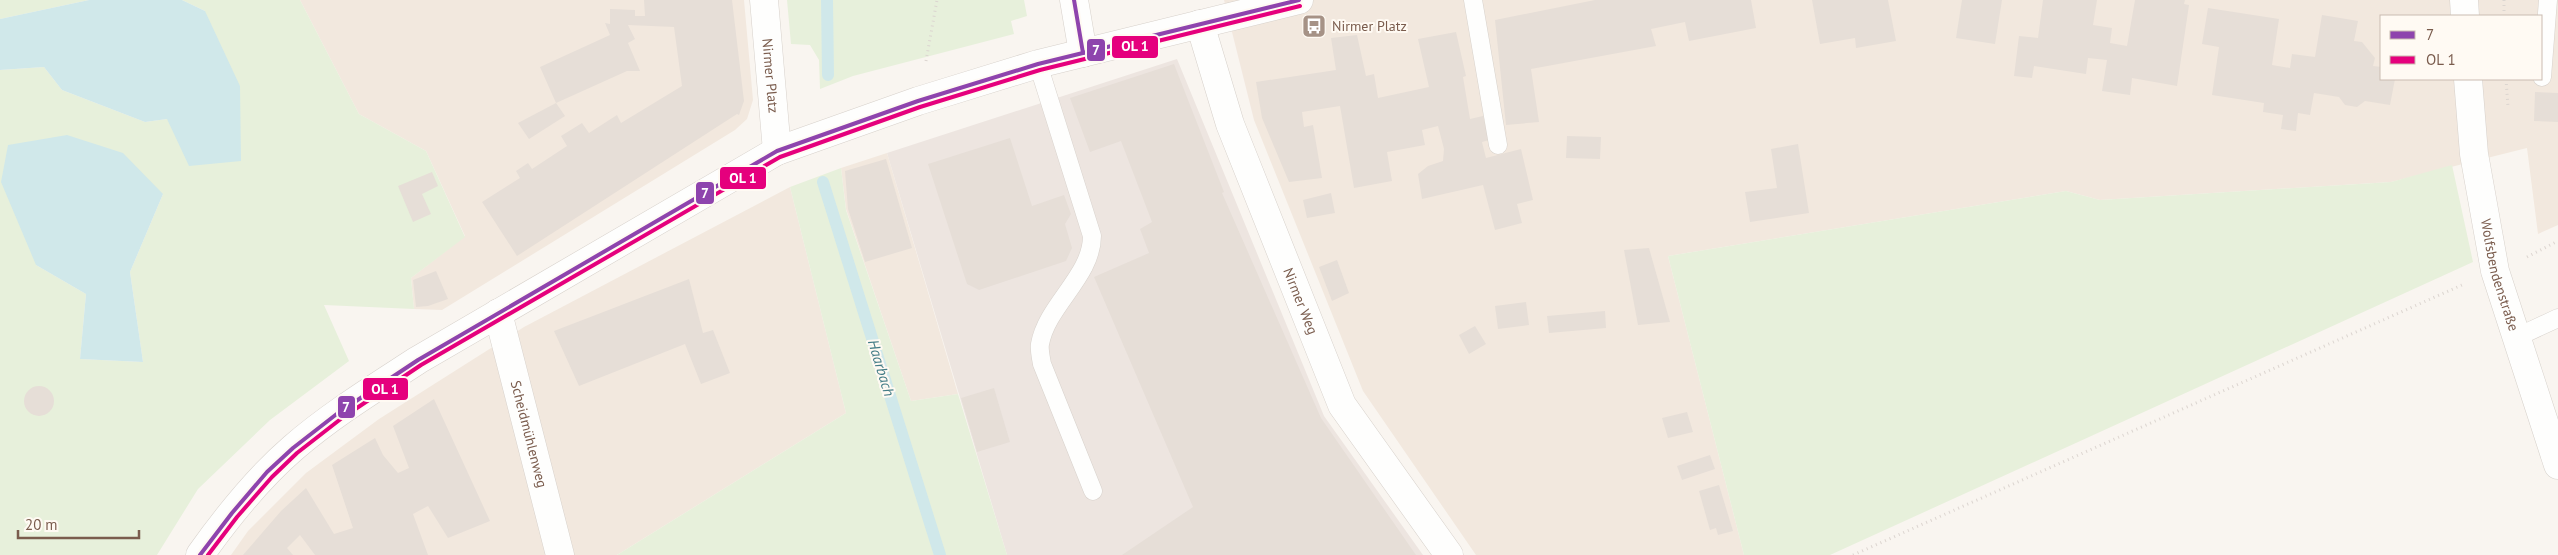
<svg xmlns="http://www.w3.org/2000/svg" width="2558" height="555" font-family="'PT Sans',sans-serif">
  <style>
    .residential { fill: #f2e8de; fill-rule: evenodd }
    .industrial { fill: #ede5e0 }
    .green { fill: #e7f0db; fill-rule: evenodd }
    .water { fill: #d0e8ea }
    .lines { fill: none; stroke-linecap: round; stroke-linejoin: round }
    .stream { stroke: #d0e8ea; stroke-width: 12 }
    .building { fill: #e6ded7 }
    .service-casing { stroke: #d7d1cb; stroke-width: 19 }
    .minor-casing { stroke: #d7d1cb; stroke-width: 29 }
    .tertiary-casing { stroke: #d7d1cb; stroke-width: 29 }
    .path { stroke: #dcd5d0; stroke-width: 3; stroke-dasharray: 1 4; stroke-linecap: butt }
    .service { stroke: #fefefd; stroke-width: 18 }
    .minor { stroke: #fefefd; stroke-width: 28 }
    .tertiary { stroke: #fefefd; stroke-width: 28 }
    .bus-1-casing { stroke: #fffaf3; stroke-width: 8 }
    .bus-2-casing { stroke: #fffaf3; stroke-width: 8 }
    .bus-1 { stroke: #8e44ad; stroke-width: 4 }
    .bus-2 { stroke: #e5007d; stroke-width: 4 }
    .labels { text-anchor: middle; stroke-width: 4; stroke-linejoin: round; paint-order: stroke }
    .poi-label { font-size: 14px; fill: #7a5c4d; stroke: #fffaf3; text-anchor: start }
    .street-label { font-size: 14px; fill: #7a5c4d; stroke: #fffaf3 }
    .water-label { font-size: 15px; font-style: italic; fill: #437c86; stroke: #fffaf3 }
    .line-badge { stroke: #fffaf3; stroke-width: 2 }
    .badge-label { font-size: 14px; text-anchor: middle; font-weight: bold; fill: #fff }
  </style>
  <rect width="100%" height="100%" fill="#f9f5f0"/>
  <g class="residential">
    <path d="M 300,0 L 744,0 L 753,100 L 747,119 L 735,130 L 442,310 L 414,309 L 411,278 L 465,236 L 426,151 L 359,114 Z"/>
    <path d="M 1224,0 L 2558,0 L 2558,225 L 2538,234 L 2527,148 L 2391,182 L 2100,200 L 2066,191 L 1668,256 L 1744,555 L 1476,555 L 1363,391 L 1254,120 ZM 2382,16 L 2542,16 L 2542,79 L 2382,79 Z"/>
    <path d="M 887,153 L 958,394 L 911,401 L 846,209 L 841,168 Z"/>
    <path d="M 790,187 L 846,413 L 617,555 L 231,555 L 248,531 L 306,473 L 379,419 L 524,327 Z"/>
  </g>
  <path class="industrial" d="M 1177,59 L 1324,416 L 1423,555 L 1007,555 L 887,153 Z"/>
  <g class="green">
    <path d="M 0,0 L 89,0 L 0,19 Z"/>
    <path d="M 182,0 L 300,0 L 359,114 L 426,151 L 465,237 L 411,278 L 414,309 L 324,305 L 349,361 L 270,420 L 198,489 L 157,555 L 0,555 L 0,70 L 44,67 L 62,90 L 145,122 L 167,119 L 205,11 ZM 163,194 L 130,272 L 143,362 L 80,359 L 86,294 L 36,265 Z"/>
    <path d="M 787,0 L 1024,0 L 1027,16 L 1011,21 L 1014,34 L 853,76 L 820,89 L 819,60 L 810,45 L 791,44 Z"/>
    <path d="M 2452,165 L 2473,262 L 1830,555 L 1744,555 L 1668,256 L 2066,191 L 2100,200 L 2391,182 Z"/>
    <path d="M 841,168 L 846,210 L 911,401 L 958,394 L 1007,555 L 617,555 L 846,413 L 790,187 Z"/>
  </g>
  <g class="water">
    <path d="M 89,0 L 182,0 L 205,11 L 240,86 L 241,161 L 189,166 L 167,119 L 145,122 L 62,90 L 44,67 L 0,70 L 0,19 Z"/>
    <path d="M 67,135 L 123,153 L 163,194 L 130,272 L 143,362 L 80,359 L 86,294 L 36,265 L 1,182 L 8,145 Z"/>
  </g>
  <g class="lines">
    <g class="stream">
      <path d="M 827,0 L 828,75"/>
      <path d="M 823,182 L 940,555"/>
    </g>
  </g>
  <g class="building">
    <path d="M 644,0 L 732,0 L 744,101 L 739,115 L 737,114 L 517,256 L 482,202 L 520,178 L 516,171 L 528,163 L 532,169 L 567,146 L 561,136 L 582,123 L 589,133 L 617,115 L 621,123 L 682,86 L 674,27 L 628,25 L 635,39 L 628,43 L 640,71 L 627,71 L 556,103 L 540,67 L 610,35 L 605,23 L 610,24 L 610,9 L 635,10 L 635,16 L 645,16 Z"/>
    <path d="M 1595,0 L 1751,0 L 1756,28 L 1689,41 L 1685,22 L 1651,29 L 1656,46 L 1531,69 L 1539,122 L 1506,125 L 1495,20 Z"/>
    <path d="M 1812,0 L 1888,0 L 1896,41 L 1856,48 L 1855,38 L 1820,44 Z"/>
    <path d="M 1962,0 L 2002,0 L 1995,44 L 1956,38 Z"/>
    <path d="M 2043,0 L 2097,0 L 2093,25 L 2112,28 L 2110,43 L 2127,46 L 2135,0 L 2185,0 L 2184,4 L 2189,5 L 2177,86 L 2132,78 L 2130,95 L 2102,91 L 2107,60 L 2088,58 L 2086,74 L 2034,66 L 2032,78 L 2014,76 L 2019,36 L 2038,38 Z"/>
    <path d="M 2208,8 L 2279,19 L 2272,65 L 2290,68 L 2292,54 L 2315,57 L 2322,15 L 2358,21 L 2354,41 L 2362,42 L 2375,58 L 2373,66 L 2382,67 L 2382,79 L 2395,79 L 2390,105 L 2365,101 L 2357,107 L 2345,105 L 2339,97 L 2314,93 L 2310,115 L 2298,113 L 2296,131 L 2281,129 L 2283,115 L 2263,112 L 2264,103 L 2212,95 L 2219,47 L 2202,44 Z"/>
    <path d="M 1456,32 L 1466,76 L 1463,77 L 1470,119 L 1483,116 L 1489,140 L 1482,142 L 1486,158 L 1521,149 L 1533,200 L 1517,204 L 1522,223 L 1495,230 L 1483,185 L 1422,199 L 1418,174 L 1428,166 L 1443,161 L 1444,149 L 1438,126 L 1422,130 L 1425,145 L 1387,152 L 1392,181 L 1354,188 L 1340,106 L 1302,112 L 1304,127 L 1313,125 L 1322,178 L 1289,182 L 1262,118 L 1256,82 L 1336,70 L 1331,38 L 1357,35 L 1366,76 L 1374,74 L 1378,98 L 1429,87 L 1418,39 Z"/>
    <path d="M 1174,64 L 1224,192 L 1222,193 L 1321,418 L 1416,555 L 1122,555 L 1193,507 L 1094,277 L 1149,253 L 1140,229 L 1152,222 L 1121,141 L 1090,152 L 1070,98 Z"/>
    <path d="M 2535,92 L 2558,93 L 2558,122 L 2534,121 Z"/>
    <path d="M 556,103 L 565,116 L 529,139 L 518,123 Z"/>
    <path d="M 1567,136 L 1601,137 L 1600,159 L 1566,158 Z"/>
    <path d="M 1010,138 L 1032,206 L 1064,195 L 1071,214 L 1065,224 L 1072,248 L 1066,261 L 979,290 L 967,284 L 928,164 Z"/>
    <path d="M 1798,144 L 1809,213 L 1750,222 L 1745,192 L 1777,188 L 1771,149 Z"/>
    <path d="M 886,159 L 912,248 L 865,262 L 848,209 L 845,171 Z"/>
    <path d="M 432,172 L 438,186 L 422,194 L 431,214 L 413,222 L 398,186 Z"/>
    <path d="M 1331,193 L 1335,213 L 1307,218 L 1303,200 Z"/>
    <path d="M 1649,248 L 1670,322 L 1638,325 L 1624,250 Z"/>
    <path d="M 1337,260 L 1349,293 L 1332,301 L 1319,267 Z"/>
    <path d="M 436,271 L 448,299 L 428,306 L 416,307 L 413,280 Z"/>
    <path d="M 689,279 L 703,333 L 713,330 L 730,373 L 701,384 L 685,344 L 579,386 L 554,331 Z"/>
    <path d="M 1526,302 L 1529,325 L 1498,329 L 1495,306 Z"/>
    <path d="M 1605,311 L 1606,328 L 1549,333 L 1547,316 Z"/>
    <path d="M 1475,326 L 1486,344 L 1469,354 L 1459,335 Z"/>
    <circle cx="39" cy="401" r="15"/>
    <path d="M 994,388 L 1010,442 L 977,452 L 961,398 Z"/>
    <path d="M 434,399 L 490,521 L 448,538 L 428,506 L 413,514 L 428,555 L 315,555 L 300,535 L 287,548 L 293,555 L 243,555 L 281,511 L 306,488 L 334,534 L 353,528 L 332,465 L 375,438 L 383,455 L 398,473 L 409,468 L 393,426 Z"/>
    <path d="M 1687,412 L 1693,432 L 1668,438 L 1662,418 Z"/>
    <path d="M 1710,455 L 1715,469 L 1682,480 L 1677,466 Z"/>
    <path d="M 1719,485 L 1733,531 L 1718,535 L 1716,528 L 1710,530 L 1699,491 Z"/>
  </g>
  <g class="lines">
    <g class="service-casing">
      <g id="service">
        <path d="M 1473,0 L 1498,145"/>
        <path d="M 1038,64 L 1092,236 C 1092,276 1047,305 1040,344 C 1039,350 1041,358 1042,364 L 1093,491"/>
        <path d="M 2542,77 L 2548,0"/>
        <path d="M 2515,338 L 2558,318"/>
      </g>
    </g>
    <g class="minor-casing">
      <g id="minor">
        <path id="s1" d="M 764,0 L 777,151"/>
        <path d="M 2464,0 L 2465,16"/>
        <path id="s2" d="M 1200,24 L 1230,124 L 1342,405 L 1449,555"/>
        <path id="s3" d="M 2468,79 L 2474,154 L 2495,271 L 2558,465"/>
        <path id="s4" d="M 498,313 L 560,555"/>
      </g>
    </g>
    <g class="tertiary-casing">
      <g id="tertiary">
        <path d="M 1074,0 L 1083,53"/>
        <path d="M 200,555 C 227,517 257,479 293,448 C 331,415 375,388 418,360 L 777,151 L 918,101 L 1038,64 L 1299,0"/>
      </g>
    </g>
    <g class="path">
      <path d="M 2504,0 L 2504,16"/>
      <path d="M 926,61 L 937,0"/>
      <path d="M 2506,79 L 2508,107"/>
      <path d="M 2527,257 L 2558,241"/>
      <path d="M 1853,555 L 2462,285"/>
    </g>
    <use href="#service" class="service"/>
    <use href="#minor" class="minor"/>
    <use href="#tertiary" class="tertiary"/>
    <g class="bus-1-casing">
      <g id="bus-1">
        <path d="M 1074,0 L 1083,53"/>
        <path d="M 200,555 L 232,513 L 267,472 L 293,448 L 338,413 L 418,360 L 777,151 L 918,101 L 1038,64 L 1299,0"/>
      </g>
    </g>
    <g class="bus-2-casing">
      <path id="bus-2" d="M 208,555 L 237,517 L 272,477 L 297,453 L 342,418 L 421,365 L 780,157 L 920,107 L 1040,70 L 1300,6"/>
    </g>
    <use href="#bus-1" class="bus-1"/>
    <use href="#bus-2" class="bus-2"/>
  </g>
  <defs>
    <g id="bus-square" transform="scale(1.25)"><rect x="-9" y="-9" width="18" height="18" rx="4" fill="#a69286" stroke="#fffaf3"/><path d="M-5-6H5V4H4V6H2V4H-2V6H-4V4H-5ZM-3.5-4V0h7V-4ZM-3.5 1.2v1.5H-2V1.2ZM2 1.2v1.5H3.5V1.2Z" fill="#fff"/></g>
  </defs>
  <g fill-rule="evenodd">
    <use href="#bus-square" x="1314" y="26"/>
  </g>
  <g class="labels">
    <g class="poi-label">
      <text x="1332" y="31">Nirmer Platz</text>
    </g>
    <g class="street-label">
      <text dy="5" stroke="none"><textPath href="#s1" startOffset="76">Nirmer Platz</textPath></text>
      <text dy="5" stroke="none"><textPath href="#s3" startOffset="199">Wolfsbendenstraße</textPath></text>
      <text dy="5" stroke="none"><textPath href="#s2" startOffset="295">Nirmer Weg</textPath></text>
      <text dy="5" stroke="none"><textPath href="#s4" startOffset="125">Scheidmühlenweg</textPath></text>
    </g>
    <g class="water-label">
      <text transform="translate(881 368) rotate(73)" y="5">Haarbach</text>
    </g>
  </g>
  <g class="line-badge">
    <rect x="1111" y="35" width="48" height="24" rx="5" fill="#e5007d"/>
    <rect x="1086" y="38" width="20" height="24" rx="5" fill="#8e44ad"/>
    <rect x="719" y="166" width="48" height="24" rx="5" fill="#e5007d"/>
    <rect x="695" y="181" width="20" height="24" rx="5" fill="#8e44ad"/>
    <rect x="362" y="377" width="47" height="24" rx="5" fill="#e5007d"/>
    <rect x="337" y="395" width="19" height="24" rx="5" fill="#8e44ad"/>
  </g>
  <g class="badge-label">
    <text x="1135" y="51">OL 1</text>
    <text x="1096" y="55">7</text>
    <text x="743" y="183">OL 1</text>
    <text x="705" y="198">7</text>
    <text x="385" y="394">OL 1</text>
    <text x="346" y="412">7</text>
  </g>
  <rect x="2380" y="15" width="162" height="65" fill="#fffaf3" stroke="#cabbb1"/>
  <rect x="2390" y="31" width="25" height="8" fill="#8e44ad" stroke="#cabbb1"/>
  <text x="2426" y="40" font-size="15" fill="#7a5c4d">7</text>
  <rect x="2390" y="56" width="25" height="8" fill="#e5007d" stroke="#cabbb1"/>
  <text x="2426" y="65" font-size="15" fill="#7a5c4d">OL 1</text>
  <path d="M18 530v8h121v-8" fill="none" stroke="#7a5c4d" stroke-width="2.5"/>
  <text x="25" y="530" font-size="15" fill="#7a5c4d" stroke="#fffaf3" stroke-width="4" paint-order="stroke">20 m</text>
</svg>
